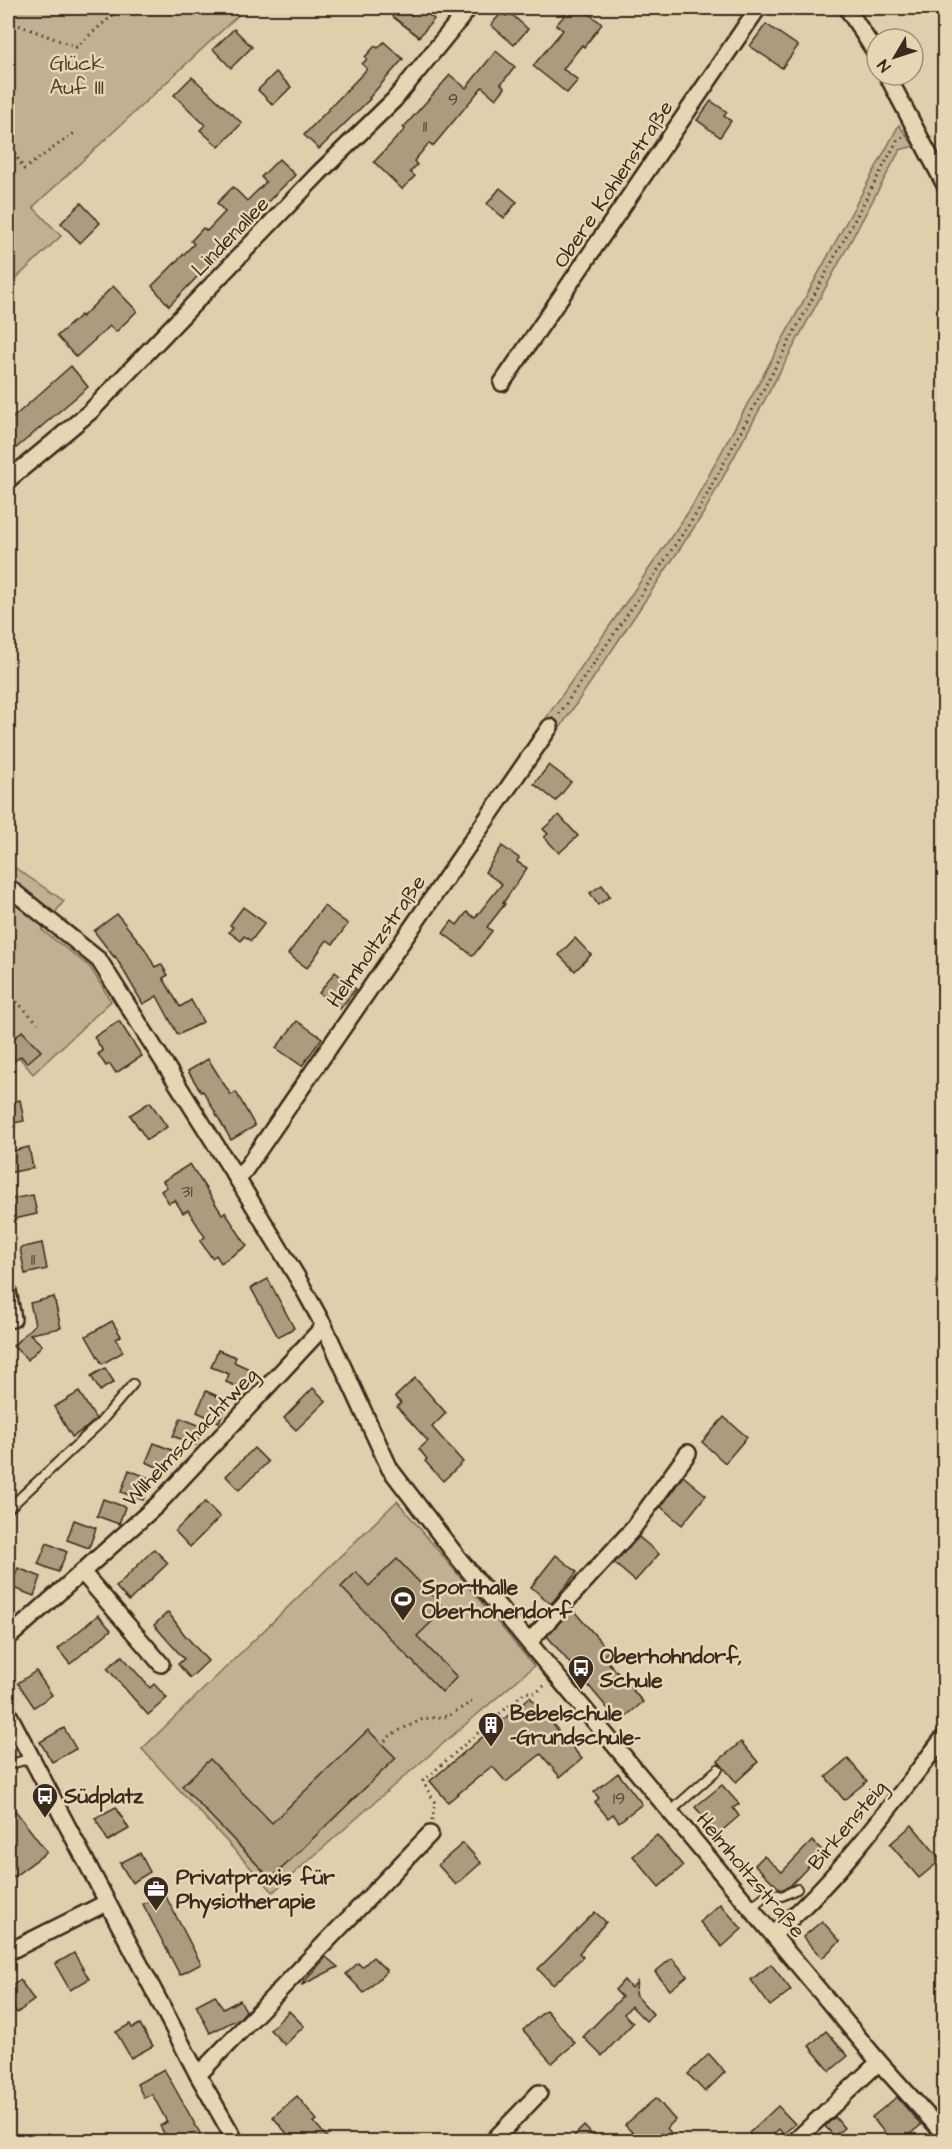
<svg xmlns="http://www.w3.org/2000/svg" width="952" height="2149" font-family="'Architects Daughter',sans-serif">
  <style>
    .green { fill: #c2b093; stroke: #7e6d58; stroke-width: 1.5 }
    .building { fill: #ad9b80; stroke: #3b2a1e; stroke-width: 1.5 }
    .lines { fill: none; stroke-linecap: round; stroke-linejoin: round }
    .service-casing { stroke: #3b2a1e; stroke-width: 12 }
    .minor-casing { stroke: #3b2a1e; stroke-width: 20 }
    .path { stroke: #3b2a1e; stroke-width: 3; stroke-dasharray: 1.5 4.5; stroke-linecap: butt }
    .service { stroke: #e7d5b3; stroke-width: 8 }
    .minor { stroke: #e7d5b3; stroke-width: 15 }
    .labels { text-anchor: middle; stroke-width: 5; stroke-linejoin: round; paint-order: stroke }
    .number-label { font-size: 18px; fill: #584636 }
    .park-label { font-size: 21px; fill: #4f3e30; stroke: #e7d5b3 }
    .street-label { font-size: 21px; fill: #3b2a1e; stroke: #e7d5b3 }
    .poi-label { font-size: 21px; font-weight: bold; fill: #3b2a1e; stroke: #e7d5b3; text-anchor: start }
  </style>
  <rect width="100%" height="100%" fill="#e0cead"/>
  <filter id="ink" filterUnits="userSpaceOnUse"><feTurbulence type="fractalNoise" baseFrequency=".0167" numOctaves="2"/><feDisplacementMap in="SourceGraphic" scale="12" xChannelSelector="R" yChannelSelector="G"/><feConvolveMatrix kernelMatrix="1 2 1 2 8 2 1 2 1" color-interpolation-filters="sRGB"/></filter>
  <g filter="url(#ink)">
    <g class="green">
      <path d="M 8,8 L 246,8 L 33,207 L 61,236 L 8,286 Z"/>
      <path d="M 899,125 L 914,146 L 900,150 L 703,514 L 558,731 L 544,721 L 691,508 Z"/>
      <path d="M 8,863 L 64,901 L 42,930 L 90,967 L 111,1001 L 33,1074 L 8,1044 Z"/>
      <path d="M 397,1501 L 534,1666 L 392,1787 L 273,1892 L 142,1749 Z"/>
    </g>
    <g class="building">
      <path d="M 398,8 L 401,8 L 411,15 L 417,8 L 420,8 L 434,19 L 419,37 L 392,16 Z"/>
      <path d="M 571,8 L 581,8 L 602,24 L 584,47 L 582,45 L 563,69 L 578,80 L 567,93 L 533,66 L 563,30 L 556,25 Z"/>
      <path d="M 502,12 L 506,16 L 510,13 L 528,29 L 514,45 L 491,25 Z"/>
      <path d="M 766,24 L 798,46 L 782,68 L 750,46 Z"/>
      <path d="M 234,29 L 252,47 L 231,68 L 213,49 Z"/>
      <path d="M 384,42 L 403,59 L 369,98 L 370,99 L 319,149 L 304,135 L 367,69 L 362,64 L 367,59 L 365,57 L 375,46 L 378,48 Z"/>
      <path d="M 496,51 L 515,67 L 501,84 L 505,88 L 496,99 L 482,87 L 433,146 L 429,143 L 414,161 L 417,165 L 410,172 L 415,176 L 402,189 L 374,162 L 405,129 L 403,128 L 450,75 L 466,88 Z"/>
      <path d="M 276,72 L 291,87 L 273,105 L 258,90 Z"/>
      <path d="M 192,77 L 242,123 L 219,147 L 200,130 L 205,125 L 174,95 Z"/>
      <path d="M 711,101 L 727,112 L 724,116 L 731,121 L 720,137 L 697,120 Z"/>
      <path d="M 279,159 L 295,175 L 226,243 L 228,245 L 169,306 L 152,286 L 194,244 L 191,241 L 203,228 L 207,231 L 225,212 L 217,203 L 233,187 L 247,201 L 266,182 L 261,177 Z"/>
      <path d="M 500,188 L 517,202 L 504,218 L 487,204 Z"/>
      <path d="M 81,203 L 100,223 L 80,243 L 61,223 Z"/>
      <path d="M 113,286 L 137,311 L 116,332 L 110,326 L 76,357 L 57,336 L 81,315 L 82,317 Z"/>
      <path d="M 71,366 L 88,387 L 8,455 L 8,422 Z"/>
      <path d="M 549,765 L 571,782 L 556,801 L 534,784 Z"/>
      <path d="M 559,815 L 578,836 L 559,853 L 544,837 L 548,834 L 543,829 Z"/>
      <path d="M 502,846 L 519,858 L 517,862 L 527,868 L 503,903 L 505,904 L 487,927 L 492,931 L 473,956 L 443,933 L 452,921 L 457,925 L 467,912 L 475,918 L 502,884 L 485,872 Z"/>
      <path d="M 602,885 L 610,896 L 598,905 L 590,893 Z"/>
      <path d="M 324,906 L 348,924 L 333,944 L 327,940 L 307,968 L 288,954 Z"/>
      <path d="M 243,907 L 265,923 L 251,941 L 244,936 L 241,941 L 229,932 L 233,927 L 230,925 Z"/>
      <path d="M 117,914 L 145,949 L 155,967 L 161,964 L 168,975 L 163,978 L 180,1007 L 191,1000 L 203,1022 L 178,1035 L 157,996 L 143,1004 L 115,956 L 114,957 L 94,931 Z"/>
      <path d="M 575,938 L 591,955 L 575,971 L 559,955 Z"/>
      <path d="M 335,972 L 356,989 L 340,1009 L 319,993 Z"/>
      <path d="M 119,1021 L 142,1056 L 116,1073 L 110,1064 L 106,1066 L 98,1054 L 103,1051 L 94,1037 Z"/>
      <path d="M 297,1021 L 322,1038 L 302,1066 L 276,1048 Z"/>
      <path d="M 22,1031 L 41,1051 L 27,1063 L 21,1056 L 8,1066 L 8,1044 Z"/>
      <path d="M 208,1059 L 231,1095 L 236,1092 L 255,1126 L 231,1140 L 203,1091 L 201,1092 L 188,1071 Z"/>
      <path d="M 20,1100 L 24,1121 L 8,1124 L 8,1102 Z"/>
      <path d="M 150,1102 L 167,1127 L 147,1140 L 130,1115 Z"/>
      <path d="M 29,1147 L 33,1168 L 8,1173 L 8,1152 Z"/>
      <path d="M 190,1164 L 222,1214 L 225,1212 L 247,1246 L 221,1263 L 216,1255 L 212,1258 L 200,1241 L 205,1237 L 188,1210 L 183,1213 L 175,1200 L 169,1203 L 161,1191 L 167,1187 L 163,1181 Z"/>
      <path d="M 33,1195 L 37,1214 L 14,1219 L 10,1199 Z"/>
      <path d="M 42,1243 L 47,1269 L 25,1274 L 20,1248 Z"/>
      <path d="M 268,1279 L 294,1328 L 278,1337 L 251,1288 Z"/>
      <path d="M 54,1297 L 61,1328 L 30,1334 L 42,1345 L 28,1360 L 13,1346 L 35,1324 L 30,1303 Z"/>
      <path d="M 112,1321 L 121,1336 L 116,1339 L 123,1352 L 102,1364 L 86,1336 Z"/>
      <path d="M 218,1350 L 236,1357 L 234,1362 L 254,1371 L 245,1390 L 226,1382 L 229,1374 L 211,1367 Z"/>
      <path d="M 105,1368 L 114,1382 L 100,1391 L 91,1376 Z"/>
      <path d="M 415,1378 L 446,1413 L 432,1427 L 463,1462 L 443,1481 L 425,1461 L 427,1459 L 419,1449 L 428,1441 L 397,1407 L 401,1403 L 395,1397 Z"/>
      <path d="M 313,1388 L 326,1401 L 296,1430 L 284,1418 Z"/>
      <path d="M 206,1391 L 228,1401 L 219,1422 L 197,1412 Z"/>
      <path d="M 79,1392 L 96,1419 L 86,1428 L 72,1437 L 54,1407 Z"/>
      <path d="M 724,1417 L 747,1437 L 725,1463 L 702,1442 Z"/>
      <path d="M 181,1418 L 203,1427 L 196,1445 L 173,1436 Z"/>
      <path d="M 154,1443 L 174,1451 L 166,1471 L 146,1462 Z"/>
      <path d="M 254,1448 L 268,1462 L 239,1490 L 226,1476 Z"/>
      <path d="M 129,1470 L 151,1479 L 143,1500 L 121,1492 Z"/>
      <path d="M 683,1476 L 706,1495 L 682,1525 L 661,1507 Z"/>
      <path d="M 103,1499 L 125,1507 L 119,1524 L 97,1516 Z"/>
      <path d="M 205,1502 L 220,1517 L 190,1547 L 175,1531 Z"/>
      <path d="M 74,1520 L 96,1528 L 89,1548 L 67,1540 Z"/>
      <path d="M 639,1537 L 659,1554 L 635,1581 L 614,1563 Z"/>
      <path d="M 47,1543 L 67,1552 L 58,1572 L 38,1564 Z"/>
      <path d="M 154,1549 L 168,1563 L 129,1601 L 116,1587 Z"/>
      <path d="M 556,1555 L 577,1572 L 551,1604 L 531,1587 Z"/>
      <path d="M 397,1559 L 445,1609 L 417,1636 L 457,1677 L 442,1692 L 341,1587 L 356,1572 L 369,1586 Z"/>
      <path d="M 18,1568 L 41,1577 L 34,1596 L 11,1587 Z"/>
      <path d="M 572,1609 L 609,1651 L 603,1656 L 643,1702 L 619,1722 L 547,1636 Z"/>
      <path d="M 168,1612 L 184,1634 L 208,1661 L 190,1678 L 178,1664 L 184,1659 L 154,1625 Z"/>
      <path d="M 98,1615 L 111,1630 L 70,1664 L 58,1649 Z"/>
      <path d="M 122,1656 L 150,1688 L 154,1684 L 167,1698 L 148,1715 L 107,1668 Z"/>
      <path d="M 36,1671 L 52,1695 L 34,1707 L 18,1683 Z"/>
      <path d="M 530,1697 L 582,1759 L 560,1777 L 541,1754 L 506,1782 L 492,1766 L 448,1802 L 430,1781 Z"/>
      <path d="M 64,1728 L 76,1749 L 52,1762 L 40,1742 Z"/>
      <path d="M 368,1730 L 396,1758 L 271,1879 L 182,1786 L 210,1759 L 272,1823 Z"/>
      <path d="M 741,1742 L 758,1762 L 736,1782 L 718,1761 Z"/>
      <path d="M 848,1759 L 867,1781 L 844,1800 L 826,1777 Z"/>
      <path d="M 618,1773 L 642,1804 L 619,1822 L 613,1814 L 608,1818 L 595,1802 L 599,1798 L 594,1792 Z"/>
      <path d="M 722,1785 L 739,1804 L 733,1808 L 739,1816 L 718,1834 L 695,1807 Z"/>
      <path d="M 8,1801 L 47,1852 L 8,1881 Z"/>
      <path d="M 116,1807 L 129,1829 L 108,1841 L 95,1818 Z"/>
      <path d="M 912,1825 L 941,1860 L 919,1878 L 890,1844 Z"/>
      <path d="M 657,1835 L 683,1866 L 659,1887 L 633,1856 Z"/>
      <path d="M 812,1841 L 823,1851 L 790,1886 L 781,1890 L 755,1865 L 764,1856 L 782,1872 Z"/>
      <path d="M 463,1843 L 481,1863 L 456,1885 L 438,1865 Z"/>
      <path d="M 140,1853 L 150,1872 L 132,1883 L 120,1863 Z"/>
      <path d="M 164,1893 L 201,1964 L 180,1975 L 143,1904 Z"/>
      <path d="M 720,1904 L 742,1929 L 722,1947 L 700,1922 Z"/>
      <path d="M 595,1912 L 606,1922 L 579,1953 L 583,1957 L 553,1985 L 538,1969 Z"/>
      <path d="M 822,1921 L 840,1941 L 822,1958 L 803,1937 Z"/>
      <path d="M 74,1953 L 89,1979 L 70,1990 L 55,1964 Z"/>
      <path d="M 326,1957 L 338,1967 L 302,1985 L 302,1984 Z"/>
      <path d="M 373,1957 L 387,1971 L 364,1993 L 346,1974 L 358,1963 L 362,1967 Z"/>
      <path d="M 672,1958 L 687,1976 L 670,1990 L 655,1972 Z"/>
      <path d="M 771,1964 L 791,1990 L 770,2006 L 751,1980 Z"/>
      <path d="M 20,1980 L 34,2000 L 17,2013 L 8,2000 L 8,1989 Z"/>
      <path d="M 624,1980 L 631,1988 L 637,1982 L 635,1994 L 653,2014 L 646,2021 L 631,2006 L 624,2014 L 633,2023 L 602,2056 L 583,2037 L 622,1997 L 615,1990 Z"/>
      <path d="M 215,1995 L 223,2009 L 240,2000 L 246,2011 L 240,2018 L 210,2033 L 196,2005 Z"/>
      <path d="M 546,2010 L 575,2043 L 552,2063 L 523,2030 Z"/>
      <path d="M 289,2011 L 304,2026 L 285,2045 L 270,2030 Z"/>
      <path d="M 130,2024 L 132,2028 L 140,2024 L 153,2046 L 131,2058 L 116,2032 Z"/>
      <path d="M 826,2031 L 848,2056 L 830,2071 L 809,2046 Z"/>
      <path d="M 709,2054 L 725,2072 L 705,2092 L 688,2074 Z"/>
      <path d="M 164,2069 L 201,2135 L 189,2142 L 169,2142 L 160,2126 L 167,2122 L 152,2094 L 144,2098 L 137,2084 Z"/>
      <path d="M 297,2096 L 317,2120 L 314,2122 L 331,2142 L 294,2142 L 273,2117 Z"/>
      <path d="M 897,2097 L 921,2125 L 900,2142 L 892,2142 L 872,2117 Z"/>
      <path d="M 656,2098 L 675,2120 L 667,2128 L 673,2136 L 667,2142 L 641,2142 L 625,2125 Z"/>
      <path d="M 778,2106 L 795,2124 L 783,2134 L 779,2129 L 765,2142 L 757,2142 L 749,2133 Z"/>
      <path d="M 835,2117 L 844,2128 L 834,2136 L 825,2126 Z"/>
      <path d="M 584,2126 L 599,2142 L 568,2142 Z"/>
    </g>
    <g class="lines">
      <g class="service-casing">
        <g id="service">
          <path d="M 8,1509 L 99,1424 L 133,1384"/>
          <path d="M 8,1765 L 31,1758"/>
          <path d="M 670,1812 L 718,1769"/>
          <path d="M 750,1908 L 769,1893 L 782,1896 L 797,1889"/>
        </g>
      </g>
      <g class="minor-casing">
        <g id="minor">
          <path d="M 847,8 L 877,55"/>
          <path d="M 887,75 L 944,183"/>
          <path d="M 502,383 L 758,8"/>
          <path d="M 8,480 L 91,411 L 319,173 L 394,100 L 469,8"/>
          <path d="M 8,887 L 99,960 L 238,1180 L 297,1277 L 324,1326 L 390,1469 L 459,1559 L 879,2062 L 944,2134"/>
          <path d="M 238,1180 L 550,727"/>
          <path d="M 8,1291 L 13,1319"/>
          <path d="M 82,1572 L 161,1664"/>
          <path d="M 8,1638 L 157,1505 L 324,1326"/>
          <path d="M 529,1642 L 631,1531 L 688,1453"/>
          <path d="M 8,1713 L 198,2075 L 236,2142"/>
          <path d="M 774,1934 C 840,1877 891,1805 944,1737"/>
          <path d="M 8,1952 L 106,1903"/>
          <path d="M 198,2075 L 430,1834"/>
          <path d="M 492,2142 L 539,2093"/>
          <path d="M 794,2142 L 879,2062"/>
        </g>
      </g>
      <g class="path">
        <path d="M 8,21 L 76,47 L 121,8"/>
        <path d="M 8,143 L 24,169 L 77,131"/>
        <path d="M 559,714 L 697,513 L 897,141 L 903,137"/>
        <path d="M 8,993 L 38,1023"/>
        <path d="M 385,1741 L 392,1734 L 423,1719 L 448,1716 L 475,1700"/>
        <path d="M 432,1820 L 435,1803 L 423,1781 L 525,1692 L 536,1693 L 544,1686"/>
      </g>
      <use href="#service" class="service"/>
      <use href="#minor" class="minor"/>
    </g>
  </g>
  <defs>
    <g id="stadium-pin" transform="scale(1.35)"><path d="M0 17L-7.5 6A9.5 9.5 0 1 1 7.5 6Z" fill="#3b2a1e" stroke="#e7d5b3"/><path d="M0-5a6.5 5 0 1 0 0 10a6.5 5 0 1 0 0-10ZM-3.5-1.8h7v3.6h-7Z" fill="#fff"/></g>
    <g id="bus-pin" transform="scale(1.35)"><path d="M0 17L-7.5 6A9.5 9.5 0 1 1 7.5 6Z" fill="#3b2a1e" stroke="#e7d5b3"/><path d="M-5-6H5V4H4V6H2V4H-2V6H-4V4H-5ZM-3.5-4V0h7V-4ZM-3.5 1.2v1.5H-2V1.2ZM2 1.2v1.5H3.5V1.2Z" fill="#fff"/></g>
    <g id="building-pin" transform="scale(1.35)"><path d="M0 17L-7.5 6A9.5 9.5 0 1 1 7.5 6Z" fill="#3b2a1e" stroke="#e7d5b3"/><path d="M-4-6H4V6H1V3H-1V6H-4ZM-2.5-4.3h1.7v1.8h-1.7ZM.8-4.3h1.7v1.8H.8ZM-2.5-1h1.7V.8h-1.7ZM.8-1h1.7V.8H.8Z" fill="#fff"/></g>
    <g id="office-pin" transform="scale(1.35)"><path d="M0 17L-7.5 6A9.5 9.5 0 1 1 7.5 6Z" fill="#3b2a1e" stroke="#e7d5b3"/><path d="M-6-3h4V-5.5h4V-3h4V5H-6ZM-1-4.5V-3h2v-1.5ZM-6 0V1H6V0Z" fill="#fff"/></g>
  </defs>
  <g fill-rule="evenodd">
    <use href="#stadium-pin" x="403" y="1599"/>
    <use href="#bus-pin" x="581" y="1668"/>
    <use href="#building-pin" x="491" y="1725"/>
    <use href="#bus-pin" x="45" y="1796"/>
    <use href="#office-pin" x="156" y="1889"/>
  </g>
  <g class="labels">
    <g class="number-label">
      <text x="453" y="105">9</text>
      <text x="425" y="132">11</text>
      <text x="187" y="1197">31</text>
      <text x="33" y="1265">11</text>
      <text x="619" y="1804">19</text>
    </g>
    <g class="park-label">
      <text x="77" y="70">Glück<tspan x="77" dy="24">Auf III</tspan></text>
    </g>
    <g class="street-label">
      <text transform="translate(613 184) rotate(-56)" y="7">Obere Kohlenstraße</text>
      <text transform="translate(230 236) rotate(-46)" y="7">Lindenallee</text>
      <text transform="translate(376 941) rotate(-55)" y="7">Helmholtzstraße</text>
      <text transform="translate(190 1437) rotate(-46)" y="7">Wilhelmschachtweg</text>
      <text transform="translate(847 1825) rotate(-50)" y="7">Birkensteig</text>
      <text transform="translate(751 1875) rotate(50)" y="7">Helmholtzstraße</text>
    </g>
    <g class="poi-label">
      <text x="422" y="1594">Sporthalle<tspan x="422" dy="24">Oberhohendorf</tspan></text>
      <text x="600" y="1663">Oberhohndorf,<tspan x="600" dy="24">Schule</tspan></text>
      <text x="510" y="1720">Bebelschule<tspan x="510" dy="24">-Grundschule-</tspan></text>
      <text x="64" y="1803">Südplatz</text>
      <text x="176" y="1884">Privatpraxis für<tspan x="176" dy="24">Physiotherapie</tspan></text>
    </g>
  </g>
  <rect width="952" height="2149" fill="none" stroke="#e7d5b3" stroke-width="30"/>
  <rect x="15" y="15" width="922" height="2119" fill="none" stroke="#3b2a1e" stroke-width="2" filter="url(#ink)"/>
  <g transform="translate(895 57) rotate(231)"><circle r="28" fill="#e7d5b3" stroke="#a29177" stroke-width="1.5"/>
  <path d="M0-4.5L10 22L0 15L-10 22Z" fill="#3b2a1e"/>
  <text y="-9" font-size="16" font-weight="bold" text-anchor="middle" fill="#3b2a1e">N</text>
  </g>
</svg>
